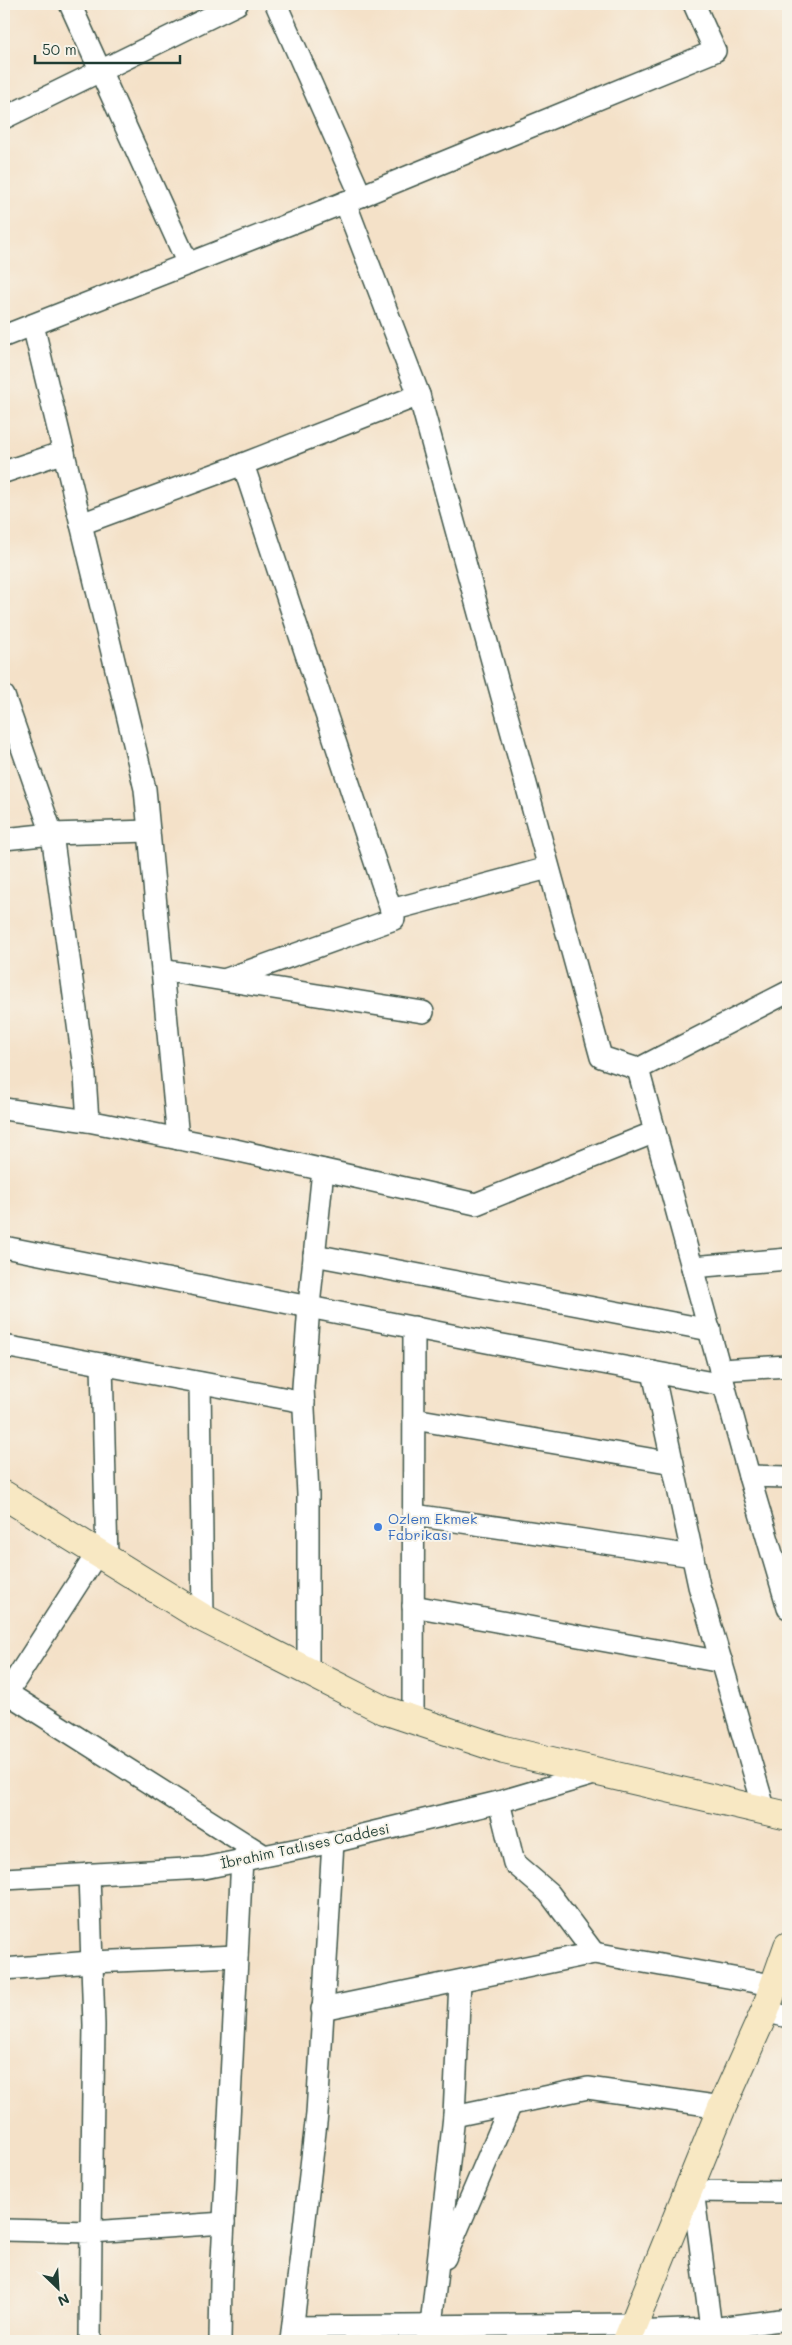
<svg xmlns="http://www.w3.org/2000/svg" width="792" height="2345" font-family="Mali,sans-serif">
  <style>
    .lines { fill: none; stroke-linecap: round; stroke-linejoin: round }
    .minor-casing { stroke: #3f564a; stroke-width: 24 }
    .secondary-casing { stroke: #3f564a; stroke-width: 30 }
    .minor { stroke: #fff; stroke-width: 21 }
    .secondary { stroke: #f8e8c3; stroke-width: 28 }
    .shop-dot { fill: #3f7fe0; stroke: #f7f3e8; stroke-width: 2 }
    .labels { text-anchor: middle; stroke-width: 4; stroke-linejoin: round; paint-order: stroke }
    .shop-label { font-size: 14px; fill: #366cbe; stroke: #f7f3e8; text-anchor: start }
    .street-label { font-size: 14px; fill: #1f3d34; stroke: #f7f3e8 }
  </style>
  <rect width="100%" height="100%" fill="#f7f3e8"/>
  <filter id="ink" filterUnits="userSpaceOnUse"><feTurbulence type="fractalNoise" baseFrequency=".02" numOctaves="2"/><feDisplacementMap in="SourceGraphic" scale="10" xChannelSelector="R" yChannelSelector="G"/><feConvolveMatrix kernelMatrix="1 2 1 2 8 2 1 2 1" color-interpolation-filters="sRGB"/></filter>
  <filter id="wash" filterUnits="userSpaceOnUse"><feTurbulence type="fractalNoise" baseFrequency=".0096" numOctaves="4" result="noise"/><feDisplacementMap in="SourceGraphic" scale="20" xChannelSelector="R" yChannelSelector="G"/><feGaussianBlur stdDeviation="1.12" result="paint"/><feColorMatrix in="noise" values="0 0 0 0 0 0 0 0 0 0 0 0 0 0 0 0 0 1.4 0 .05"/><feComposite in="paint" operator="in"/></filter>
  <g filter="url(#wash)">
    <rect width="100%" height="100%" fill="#f4e1c8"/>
  </g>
  <g filter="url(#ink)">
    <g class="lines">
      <g class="minor-casing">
        <g id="minor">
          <path d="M 70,4 L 188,264"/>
          <path d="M 276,4 L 361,196"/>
          <path d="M 4,118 L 237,4"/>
          <path d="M 33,325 L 145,789 L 178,1139"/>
          <path d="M 4,336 L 361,196 L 715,51 L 694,4"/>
          <path d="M 419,395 L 601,1057 L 638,1069"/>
          <path d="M 4,472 L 64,452"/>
          <path d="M 81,524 L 243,464"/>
          <path d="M 4,696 L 52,834 L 85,1076 L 88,1121"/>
          <path d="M 4,839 L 52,834 L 149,831"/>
          <path d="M 391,910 L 548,868"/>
          <path d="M 162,970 L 423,1012"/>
          <path d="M 224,980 L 394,919 L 243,464 L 419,395 L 345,202"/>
          <path d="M 788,992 L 638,1069 L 749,1476 L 788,1608"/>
          <path d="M 4,1109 L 88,1121 L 235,1150 L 476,1204 L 655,1132"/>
          <path d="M 4,1247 L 497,1344 L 724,1385"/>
          <path d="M 314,1255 L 710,1330"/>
          <path d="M 692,1267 L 788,1259"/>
          <path d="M 4,1346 L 304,1402"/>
          <path d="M 102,1364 L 107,1558"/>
          <path d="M 720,1370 L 788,1366"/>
          <path d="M 653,1372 L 699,1586 L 765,1811"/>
          <path d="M 200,1383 L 203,1618"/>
          <path d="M 414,1419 L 673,1463"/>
          <path d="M 749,1476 L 788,1477"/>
          <path d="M 414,1515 L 693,1556"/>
          <path d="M 413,1606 L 722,1662"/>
          <path d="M 308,1671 L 308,1495 L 303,1387 L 309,1306 L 323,1170"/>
          <path d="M 4,1691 L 263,1855"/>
          <path d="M 7,1693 L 98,1552"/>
          <path d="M 413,1719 L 414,1327"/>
          <path d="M 499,1802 L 514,1863 L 549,1893 L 594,1953"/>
          <path d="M 89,1874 L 94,2025 L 91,2232 L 224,2223"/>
          <path d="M 4,1879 L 204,1868 L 333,1842 L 499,1802 L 601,1772"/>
          <path d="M 4,1969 L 91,1962 L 237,1956"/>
          <path d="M 322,2009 L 594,1953 L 772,1985"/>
          <path d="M 765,2011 L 788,2017"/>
          <path d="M 454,2116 L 588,2088 L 722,2107"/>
          <path d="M 693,2190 L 711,2329"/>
          <path d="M 688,2191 L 788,2192"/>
          <path d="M 4,2230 L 91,2232 L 90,2341"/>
          <path d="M 445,2258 L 511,2104"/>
          <path d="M 431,2326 L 454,2116 L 460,1981"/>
          <path d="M 293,2327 L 633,2324"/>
          <path d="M 631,2332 L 711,2329 L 788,2319"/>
          <path d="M 220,2341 L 221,2280 L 242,1858"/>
          <path d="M 291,2341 L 317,2114 L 333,1842"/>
        </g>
      </g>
      <g class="secondary-casing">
        <g id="secondary">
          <path d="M 4,1495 L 203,1618 L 384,1710 L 504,1750 L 788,1816"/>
          <path d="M 627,2341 L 722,2107 L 765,2011 L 788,1946"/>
        </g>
      </g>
      <use href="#minor" class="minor"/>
      <use href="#secondary" class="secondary"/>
    </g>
  </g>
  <circle class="shop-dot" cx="378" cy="1527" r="5"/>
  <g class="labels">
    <g class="shop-label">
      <text x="388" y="1524">Ozlem Ekmek<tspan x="388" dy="16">Fabrikası</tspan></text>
    </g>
    <g class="street-label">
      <text transform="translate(305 1846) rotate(-12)" y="5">İbrahim Tatlıses Caddesi</text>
    </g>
  </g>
  <rect width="792" height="2345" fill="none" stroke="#f7f3e8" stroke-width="20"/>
  <g transform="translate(58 2288) rotate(155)" stroke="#f7f3e8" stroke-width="4" paint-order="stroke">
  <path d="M0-4L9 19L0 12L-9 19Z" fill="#1f3d34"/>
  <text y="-8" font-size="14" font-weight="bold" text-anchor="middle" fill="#1f3d34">N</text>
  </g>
  <path d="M35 55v8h145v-8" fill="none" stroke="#1f3d34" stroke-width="2.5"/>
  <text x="42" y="55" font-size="15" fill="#1f3d34" stroke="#f7f3e8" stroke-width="4" paint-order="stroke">50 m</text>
</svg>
